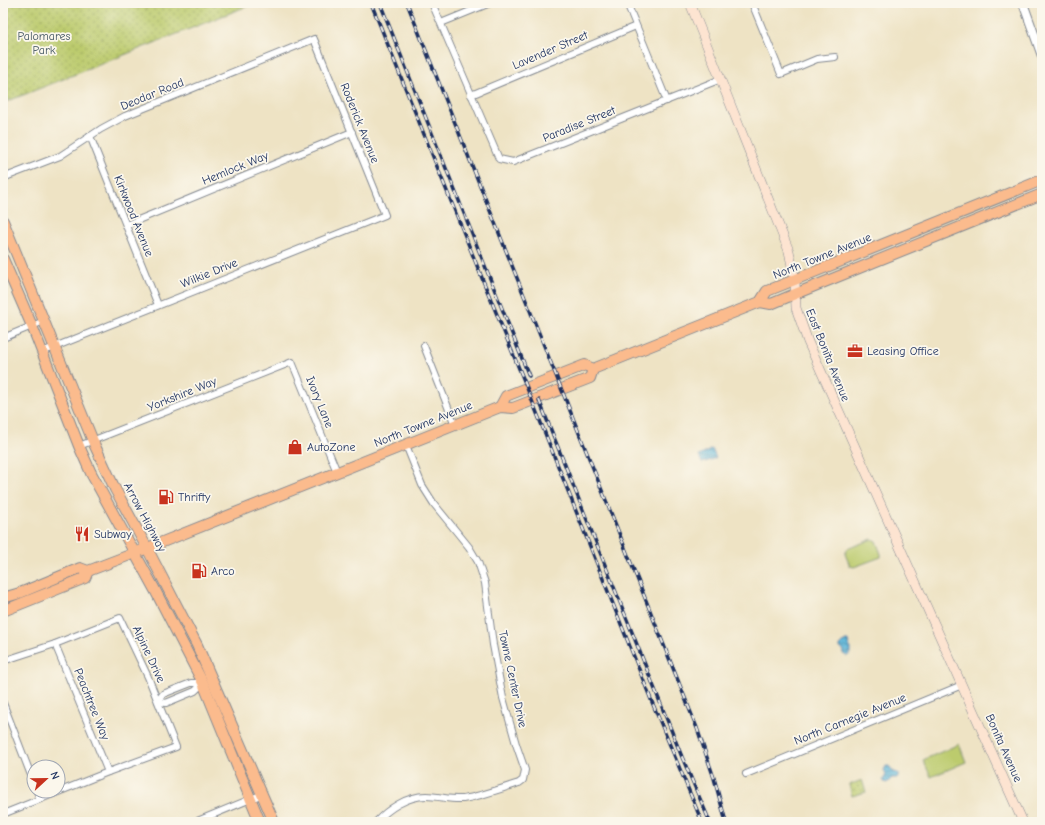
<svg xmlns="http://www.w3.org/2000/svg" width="1045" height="825" font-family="'Comic Neue',sans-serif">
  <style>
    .grass { fill: #bccb6d; stroke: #6c7d66 }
    .park { fill: url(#park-dots); stroke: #6c7d66 }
    .water { fill: url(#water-rules); stroke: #3a709a }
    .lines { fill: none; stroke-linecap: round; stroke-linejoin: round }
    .minor-casing { stroke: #848991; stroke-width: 8 }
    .tertiary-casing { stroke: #848991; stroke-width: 10 }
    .secondary-casing { stroke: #848991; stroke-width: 10 }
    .primary-casing { stroke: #848991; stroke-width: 12 }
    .minor { stroke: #fff; stroke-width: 6 }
    .tertiary { stroke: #fff; stroke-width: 8 }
    .secondary { stroke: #fde4d1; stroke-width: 9 }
    .primary { stroke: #fbbb8d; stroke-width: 10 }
    .rail-casing { stroke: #1b2f5e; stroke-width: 3.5 }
    .rail { stroke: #fbf7ec; stroke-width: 2; stroke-dasharray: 6; stroke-linecap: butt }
    .labels { text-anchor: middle; stroke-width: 3.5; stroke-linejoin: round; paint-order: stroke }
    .park-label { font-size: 12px; fill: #435662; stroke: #fbf7ec }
    .street-label { font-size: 12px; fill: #1b2f5e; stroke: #fbf7ec }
    .poi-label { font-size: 12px; fill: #1b2f5e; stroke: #fbf7ec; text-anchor: start }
  </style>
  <defs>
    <pattern id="park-dots" width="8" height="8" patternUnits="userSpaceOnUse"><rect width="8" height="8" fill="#bccb6d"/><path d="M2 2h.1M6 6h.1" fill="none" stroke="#98a55d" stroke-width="1.8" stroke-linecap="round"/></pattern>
    <pattern id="water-rules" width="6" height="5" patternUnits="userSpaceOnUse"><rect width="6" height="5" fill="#59b2d6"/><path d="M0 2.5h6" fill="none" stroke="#4991b1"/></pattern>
  </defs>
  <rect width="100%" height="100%" fill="#fbf7ec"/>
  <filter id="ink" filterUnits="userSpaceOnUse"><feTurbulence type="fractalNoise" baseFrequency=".025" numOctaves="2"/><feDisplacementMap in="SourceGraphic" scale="8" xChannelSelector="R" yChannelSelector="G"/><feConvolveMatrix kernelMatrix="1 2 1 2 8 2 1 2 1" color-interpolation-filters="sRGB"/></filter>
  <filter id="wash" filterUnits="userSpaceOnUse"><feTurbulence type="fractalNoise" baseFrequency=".012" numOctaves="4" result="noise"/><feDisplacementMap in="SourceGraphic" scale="16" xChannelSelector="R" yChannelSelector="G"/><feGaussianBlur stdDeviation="0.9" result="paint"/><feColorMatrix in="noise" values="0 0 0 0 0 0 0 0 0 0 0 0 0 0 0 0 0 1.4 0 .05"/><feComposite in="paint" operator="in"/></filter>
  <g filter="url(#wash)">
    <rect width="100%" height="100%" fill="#eee3c4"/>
    <g class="grass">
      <path d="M 872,539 L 876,541 L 881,554 L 881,557 L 854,567 L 850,566 L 845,554 L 847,549 Z"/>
      <path d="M 959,744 L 966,762 L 931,777 L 923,760 Z"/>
    </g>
    <g class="park">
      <path d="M 3,3 L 255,3 L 3,103 Z"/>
      <path d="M 862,780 L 866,792 L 852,796 L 849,785 Z"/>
    </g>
    <g class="water">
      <path d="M 712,449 L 716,458 L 702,463 L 699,456 L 709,451 L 709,450 Z"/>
      <path d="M 845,641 L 848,641 L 850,647 L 850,654 L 847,656 L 843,654 L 844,650 L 840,648 L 840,646 Z"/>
      <path d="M 886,766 L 889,766 L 894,772 L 898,773 L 898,778 L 892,778 L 887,783 L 884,782 L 883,780 L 886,775 L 884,770 Z"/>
    </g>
  </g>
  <g filter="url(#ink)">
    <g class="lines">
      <g class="minor-casing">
        <g id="minor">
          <path d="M 432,3 L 499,159 L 513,162 L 721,79"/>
          <path d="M 627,3 L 667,101"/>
          <path d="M 752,3 L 781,74 L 817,59 L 835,57"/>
          <path d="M 441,23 L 490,3"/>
          <path d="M 471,95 L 636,26"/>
          <path d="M 90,136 L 158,305"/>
          <path d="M 3,178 L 60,156 L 101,129 L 125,116 L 314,39 L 385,215 L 42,352"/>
          <path d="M 126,225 L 352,132"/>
          <path d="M 3,338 L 44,321"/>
          <path d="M 424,346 L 455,425"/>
          <path d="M 79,446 L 292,362 L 337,472"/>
          <path d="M 55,644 L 108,772"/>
          <path d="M 3,661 L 55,644 L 120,618 L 148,677 L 176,747 L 108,772 L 3,814"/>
          <path d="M 191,683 L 203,683 L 195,691 L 166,703 L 158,701 L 163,694 Z"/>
          <path d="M 3,703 L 34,783"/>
          <path d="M 746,774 L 962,685"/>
          <path d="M 37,791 L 40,799"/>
          <path d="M 195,822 L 263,794"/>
          <path d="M 376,822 C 388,809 407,796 426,796 C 439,796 450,800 463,799 C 478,797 504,788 519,783 L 523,780 L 525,770 L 516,744 L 503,698 L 493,645 L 485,583 L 478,562 L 469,547 L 434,504 L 422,485 L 406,445"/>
        </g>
      </g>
      <g class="tertiary-casing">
        <path id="tertiary" d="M 1023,3 L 1042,56"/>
      </g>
      <g class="secondary-casing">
        <path id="secondary" d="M 690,3 L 789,251 L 795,281 L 796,308 L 808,342 L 1023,822"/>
      </g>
      <g class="primary-casing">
        <g id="primary">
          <path d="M 3,221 L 95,446 L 115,489 L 147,548 L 197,645 L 274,822"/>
          <path d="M 3,259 L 32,326 L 79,446 L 91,473 L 155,590 L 203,683 L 260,822"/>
          <path d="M 760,302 L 771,304 L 795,294 L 1042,194"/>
          <path d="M 500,407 L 506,396 L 585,365 L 593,369 L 760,302 L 767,291 L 1042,180"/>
          <path d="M 3,598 L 20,593 L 80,568 L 88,571 L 135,553 L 500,407 L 513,408 L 590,378 L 593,369"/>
          <path d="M 3,611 L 85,578 L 88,571"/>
        </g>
      </g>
      <use href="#minor" class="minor"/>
      <use href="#tertiary" class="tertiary"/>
      <use href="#secondary" class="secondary"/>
      <use href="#primary" class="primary"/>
      <g class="rail-casing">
        <g id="rail">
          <path d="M 371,3 L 482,278 L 527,388 L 652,702 L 702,822"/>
          <path d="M 380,3 L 529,376"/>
          <path d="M 407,3 L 697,728 L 714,778 L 726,822"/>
          <path d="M 539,400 L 682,757 L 710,822"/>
        </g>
      </g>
      <use href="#rail" class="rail"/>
    </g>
  </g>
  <defs>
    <g id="office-bare" transform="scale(1.2)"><path d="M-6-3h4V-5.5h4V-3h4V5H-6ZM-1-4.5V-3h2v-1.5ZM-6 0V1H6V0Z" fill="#c8321e" stroke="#fbf7ec" stroke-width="2.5" paint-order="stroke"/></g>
    <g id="shop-bare" transform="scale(1.2)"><path d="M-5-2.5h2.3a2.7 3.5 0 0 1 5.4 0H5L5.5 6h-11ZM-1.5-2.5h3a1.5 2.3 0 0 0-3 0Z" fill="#c8321e" stroke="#fbf7ec" stroke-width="2.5" paint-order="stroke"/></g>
    <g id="fuel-bare" transform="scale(1.2)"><path d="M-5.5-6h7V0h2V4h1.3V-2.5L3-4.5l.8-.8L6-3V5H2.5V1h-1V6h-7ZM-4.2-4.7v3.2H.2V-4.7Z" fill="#c8321e" stroke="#fbf7ec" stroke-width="2.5" paint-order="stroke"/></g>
    <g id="restaurant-bare" transform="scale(1.2)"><path d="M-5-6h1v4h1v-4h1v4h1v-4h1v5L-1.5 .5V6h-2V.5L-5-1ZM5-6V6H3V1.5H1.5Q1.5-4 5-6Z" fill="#c8321e" stroke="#fbf7ec" stroke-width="2.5" paint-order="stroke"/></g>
  </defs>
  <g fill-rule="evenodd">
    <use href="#office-bare" x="855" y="351"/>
    <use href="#shop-bare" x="295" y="447"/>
    <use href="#fuel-bare" x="166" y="497"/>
    <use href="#restaurant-bare" x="82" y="534"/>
    <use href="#fuel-bare" x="199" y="571"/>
  </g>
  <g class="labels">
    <g class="park-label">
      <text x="44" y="40">Palomares<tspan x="44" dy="14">Park</tspan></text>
    </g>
    <g class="street-label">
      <text transform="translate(550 50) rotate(-23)" y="4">Lavender Street</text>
      <text transform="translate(152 94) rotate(-22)" y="4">Deodar Road</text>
      <text transform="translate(360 123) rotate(68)" y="4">Roderick Avenue</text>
      <text transform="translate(579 124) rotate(-22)" y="4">Paradise Street</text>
      <text transform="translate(235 168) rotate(-22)" y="4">Hemlock Way</text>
      <text transform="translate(134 216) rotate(68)" y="4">Kirkwood Avenue</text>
      <text transform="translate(822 256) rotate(-22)" y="4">North Towne Avenue</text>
      <text transform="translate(209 273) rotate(-22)" y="4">Wilkie Drive</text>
      <text transform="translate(828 355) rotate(68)" y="4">East Bonita Avenue</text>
      <text transform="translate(182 394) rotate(-22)" y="4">Yorkshire Way</text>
      <text transform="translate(320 402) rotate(68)" y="4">Ivory Lane</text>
      <text transform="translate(423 424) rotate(-22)" y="4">North Towne Avenue</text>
      <text transform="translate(145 517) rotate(62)" y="4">Arrow Highway</text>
      <text transform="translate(149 654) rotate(65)" y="4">Alpine Drive</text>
      <text transform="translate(513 679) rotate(78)" y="4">Towne Center Drive</text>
      <text transform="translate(92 704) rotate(68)" y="4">Peachtree Way</text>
      <text transform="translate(850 719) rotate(-22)" y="4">North Carnegie Avenue</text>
      <text transform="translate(1004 748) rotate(66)" y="4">Bonita Avenue</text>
    </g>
    <g class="poi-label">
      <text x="867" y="355">Leasing Office</text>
      <text x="307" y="451">AutoZone</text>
      <text x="178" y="501">Thrifty</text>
      <text x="94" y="538">Subway</text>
      <text x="211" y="575">Arco</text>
    </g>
  </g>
  <rect width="1045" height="825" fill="none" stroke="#fbf7ec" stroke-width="16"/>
  <g transform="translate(46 779) rotate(68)"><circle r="19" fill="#fbf7ec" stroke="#a1a7b3"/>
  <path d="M0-3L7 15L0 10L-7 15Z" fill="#c8321e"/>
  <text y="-6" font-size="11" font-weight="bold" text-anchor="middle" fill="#1b2f5e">N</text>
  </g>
</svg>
